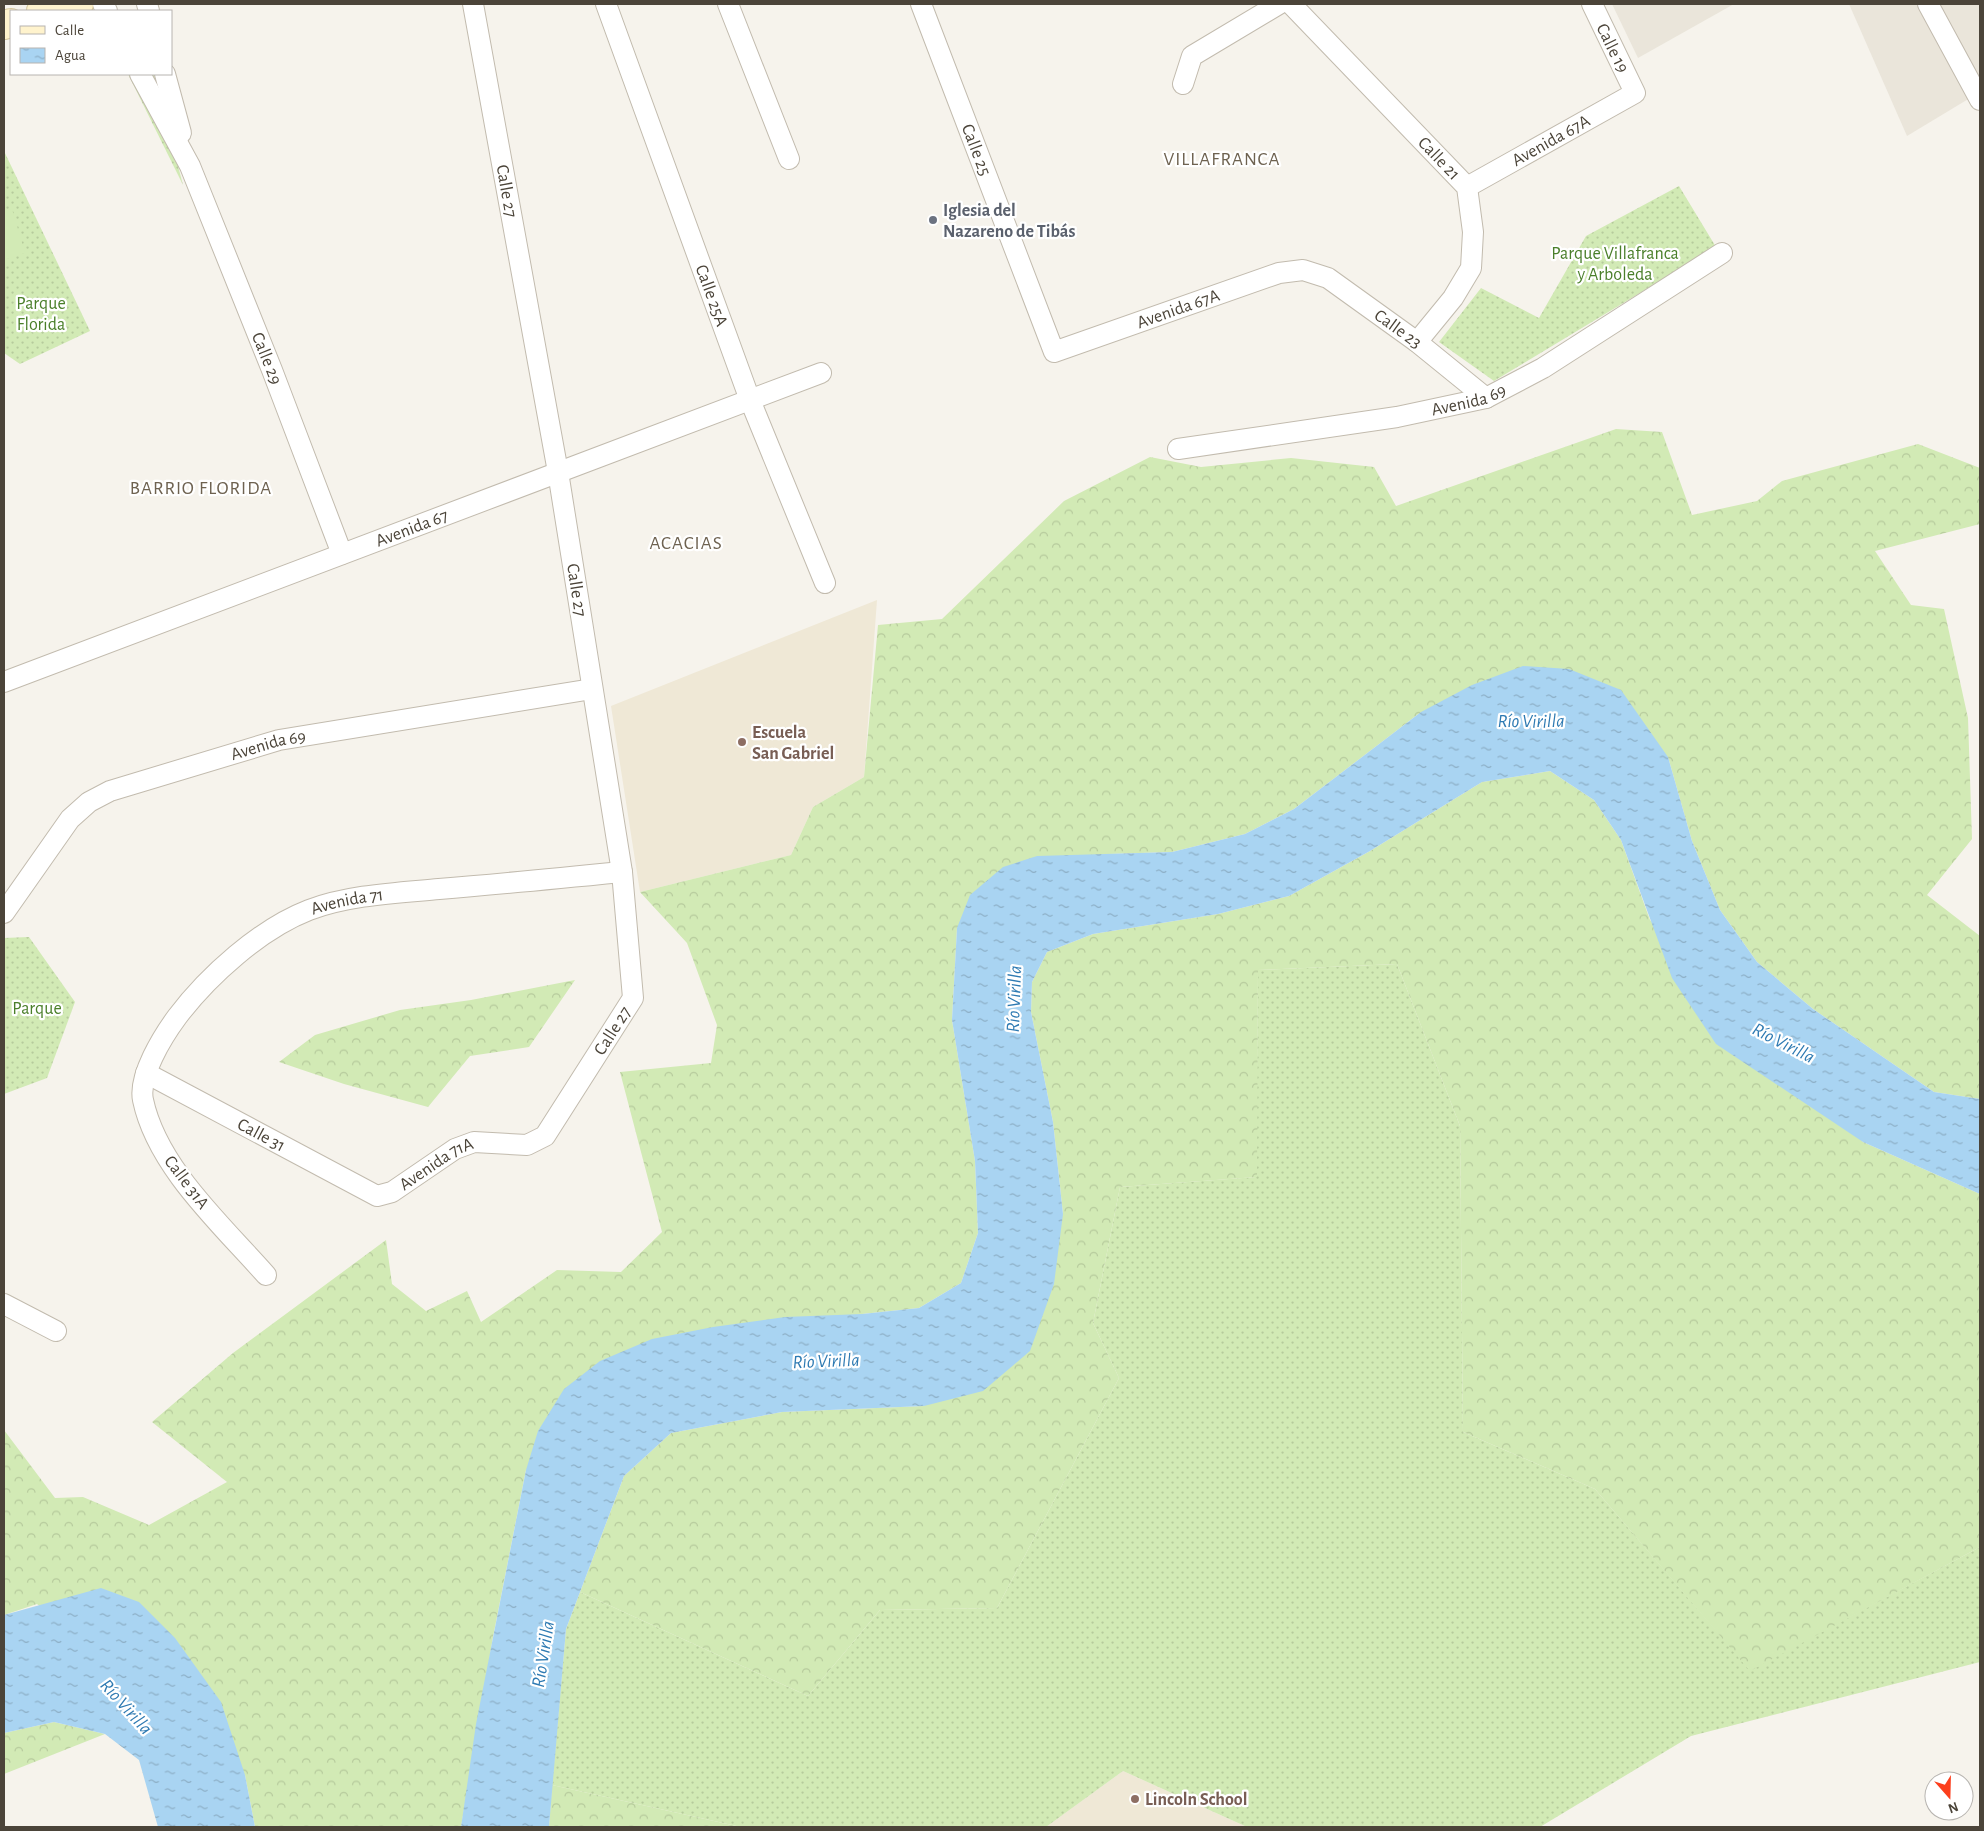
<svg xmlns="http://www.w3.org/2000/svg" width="1984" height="1831" font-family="'Alegreya Sans',sans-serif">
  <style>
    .residential { fill: #eae5da }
    .education { fill: #efe8d6 }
    .grass { fill: url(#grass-dots) }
    .forest { fill: url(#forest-crowns) }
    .garden { fill: #d2eab5 }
    .water { fill: url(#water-ripples) }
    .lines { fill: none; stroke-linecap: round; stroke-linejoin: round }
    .street-casing { stroke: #c2bbae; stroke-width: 22 }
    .secondary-casing { stroke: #d6c79b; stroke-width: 30 }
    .street { stroke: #fff; stroke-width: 20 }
    .secondary { stroke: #fff3cd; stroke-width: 28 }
    .worship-dot { fill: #6b7280; stroke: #fff; stroke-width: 2 }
    .education-dot { fill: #8d6e63; stroke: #fff; stroke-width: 2 }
    .labels { text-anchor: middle; stroke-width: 4.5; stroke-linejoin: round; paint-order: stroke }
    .street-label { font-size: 18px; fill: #4b4439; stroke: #fff }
    .worship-label { font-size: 18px; font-weight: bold; fill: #5b616d; stroke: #fff; text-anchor: start }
    .park-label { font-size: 18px; fill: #4a7f2a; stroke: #fff }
    .education-label { font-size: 18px; font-weight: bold; fill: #785e54; stroke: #fff; text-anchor: start }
    .neighbourhood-label { font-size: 19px; letter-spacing: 1px; fill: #6e6250; stroke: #fff }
    .water-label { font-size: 19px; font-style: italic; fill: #2e7ab2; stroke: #fff }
  </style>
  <defs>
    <pattern id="grass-dots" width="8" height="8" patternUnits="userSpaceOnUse" patternTransform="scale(1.25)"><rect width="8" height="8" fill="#d2eab5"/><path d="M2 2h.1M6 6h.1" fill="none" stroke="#b6ca9c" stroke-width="1.8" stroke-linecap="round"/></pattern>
    <pattern id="forest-crowns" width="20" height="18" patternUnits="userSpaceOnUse" patternTransform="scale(1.25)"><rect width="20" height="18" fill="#d2eab5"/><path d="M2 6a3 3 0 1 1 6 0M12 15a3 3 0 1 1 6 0" fill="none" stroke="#b6ca9c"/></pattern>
    <pattern id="water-ripples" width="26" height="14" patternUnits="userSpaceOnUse" patternTransform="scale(1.25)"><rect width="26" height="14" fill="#a9d4f2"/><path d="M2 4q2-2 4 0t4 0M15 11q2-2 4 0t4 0" fill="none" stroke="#8caec5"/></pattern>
  </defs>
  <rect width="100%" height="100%" fill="#f6f3ec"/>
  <g class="residential">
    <path d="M 1612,4 L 1734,4 L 1638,58 Z"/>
    <path d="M 1849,4 L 1980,4 L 1980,92 L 1907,136 Z"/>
  </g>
  <g class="education">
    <path d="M 877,600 L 864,777 L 813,807 L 791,855 L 640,892 L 611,706 Z"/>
    <path d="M 1123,1771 L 1247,1827 L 1046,1827 Z"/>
  </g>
  <g class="grass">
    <path d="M 128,74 L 154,74 L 183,185 Z"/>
    <path d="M 4,151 L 90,331 L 20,364 L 4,353 Z"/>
    <path d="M 1679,186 L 1716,247 L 1494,381 L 1439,342 L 1481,288 L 1539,318 L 1586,236 Z"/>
    <path d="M 29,937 L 75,1002 L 47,1078 L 4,1094 L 4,938 Z"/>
    <path d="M 1397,964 L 1460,1126 L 1463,1432 L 1595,1489 L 1750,1670 L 1980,1547 L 1980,1662 L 1691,1736 L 1540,1827 L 1247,1827 L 1123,1771 L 1046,1827 L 741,1827 L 552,1785 L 566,1629 L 580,1592 L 808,1696 L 880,1610 L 997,1608 L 1119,1378 L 1093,1323 L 1120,1187 L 1256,1177 L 1258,970 Z"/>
  </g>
  <g class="forest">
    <path d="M 1616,429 L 1662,432 L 1692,515 L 1757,501 L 1782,481 L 1918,444 L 1980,468 L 1980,524 L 1875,551 L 1911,605 L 1944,609 L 1968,718 L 1972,839 L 1927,895 L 1980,936 L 1980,1099 L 1934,1092 L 1813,1009 L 1757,962 L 1720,910 L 1692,841 L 1668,757 L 1421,712 L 1294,809 L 1245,834 L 1172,852 L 1109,854 L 957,928 L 952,1020 L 975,1161 L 978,1233 L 961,1283 L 919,1308 L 862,1314 L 526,1470 L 493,1637 L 461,1827 L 255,1827 L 245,1775 L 37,1604 L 4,1615 L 4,1430 L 55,1498 L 83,1497 L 149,1525 L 227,1482 L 152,1422 L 233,1353 L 386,1240 L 392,1284 L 426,1311 L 467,1291 L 481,1322 L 557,1270 L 621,1272 L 662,1232 L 620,1072 L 711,1063 L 717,1025 L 687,943 L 640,892 L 791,855 L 813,807 L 864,777 L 878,625 L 942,619 L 1064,501 L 1150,457 L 1201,467 L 1291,458 L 1374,467 L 1396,506 Z"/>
    <path d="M 1550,771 L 1594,800 L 1621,840 L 1650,920 L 1863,1142 L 1980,1194 L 1980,1547 L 1750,1671 L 1595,1489 L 1463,1432 L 1460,1126 L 1397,964 L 1258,970 L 1257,1177 L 1120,1187 L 1093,1323 L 1119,1378 L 997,1608 L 880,1610 L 808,1696 L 580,1592 L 624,1476 L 671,1433 L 782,1412 L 924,1406 L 1063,1214 L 1053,1122 L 1031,1012 L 1032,982 L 1047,952 L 1093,934 L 1218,914 L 1289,896 L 1370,851 L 1482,782 Z"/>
    <path d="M 575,980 L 529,1047 L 470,1056 L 428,1107 L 344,1084 L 279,1062 L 315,1035 L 400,1010 L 471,1000 Z"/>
    <path d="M 54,1722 L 105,1734 L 4,1774 L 4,1733 Z"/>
    <path d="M 552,1785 L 741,1827 L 549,1827 Z"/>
  </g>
  <path class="garden" d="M 12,209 L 25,253 L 4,260 L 4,212 Z"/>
  <g class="water">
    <path d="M 1523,666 L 1569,669 L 1621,690 L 1668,757 L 1692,841 L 1720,910 L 1757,962 L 1813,1009 L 1934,1092 L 1980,1099 L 1980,1194 L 1863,1142 L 1716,1044 L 1672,978 L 1621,840 L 1594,800 L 1550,771 L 1482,782 L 1370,851 L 1289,896 L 1218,914 L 1093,934 L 1047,952 L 1032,982 L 1031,1012 L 1053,1122 L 1063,1214 L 1054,1284 L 1030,1351 L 983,1391 L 924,1406 L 782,1412 L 671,1433 L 624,1476 L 566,1629 L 549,1827 L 461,1827 L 476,1724 L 526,1470 L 538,1431 L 564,1389 L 600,1361 L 652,1339 L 713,1327 L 785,1317 L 862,1314 L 919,1308 L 961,1283 L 978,1233 L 975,1161 L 952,1020 L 957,928 L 970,895 L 1003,867 L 1037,856 L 1172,852 L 1245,834 L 1294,809 L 1421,712 L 1472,685 Z"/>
    <path d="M 101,1588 L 139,1602 L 175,1638 L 221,1702 L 245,1775 L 255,1827 L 158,1827 L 139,1760 L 105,1734 L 54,1722 L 4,1733 L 4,1615 Z"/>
  </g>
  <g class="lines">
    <g class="street-casing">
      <g id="street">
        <path d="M 103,4 L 107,11"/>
        <path d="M 147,4 L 149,11"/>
        <path id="s1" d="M 606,4 L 750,400 L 825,583"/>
        <path d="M 728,4 L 789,159"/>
        <path id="s2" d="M 921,4 L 1054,352 L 1279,273 L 1303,270 L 1328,278 L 1417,342 L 1486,398"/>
        <path id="s3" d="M 1291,4 L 1467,187 L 1473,232 L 1471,268 L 1453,298 L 1417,342"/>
        <path d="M 1928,4 L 1980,100"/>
        <path id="s4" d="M 140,74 L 190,166 L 272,370 L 342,554"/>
        <path d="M 165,74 L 181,133"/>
        <path d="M 1183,84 L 1192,56 L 1279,4"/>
        <path id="s5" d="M 1467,187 L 1635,93 L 1592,4"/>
        <path id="s6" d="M 1178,449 L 1397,417 L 1486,398 L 1543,368 L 1722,253"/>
        <path id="s7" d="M 4,682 L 821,373"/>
        <path id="s8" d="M 4,913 L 70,819 L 89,802 L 110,791 L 279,740 L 592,689"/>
        <path id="s9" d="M 146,1073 L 377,1196 L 392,1192 L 455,1149 L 474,1142 L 527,1145 L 545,1136 L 633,998 L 622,872 L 558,472 L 473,4"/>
        <path id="s10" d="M 266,1275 C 222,1225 157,1167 143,1100 C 138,1076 163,1036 177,1017 C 208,976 260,929 309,910 C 349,895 396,893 439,889 C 500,884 561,878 622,872"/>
        <path d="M 4,1304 L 56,1331"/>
      </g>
    </g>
    <g class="secondary-casing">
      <g id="secondary">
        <path d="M 41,11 L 79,4"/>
        <path d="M 4,25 L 11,23"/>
      </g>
    </g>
    <use href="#street" class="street"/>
    <use href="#secondary" class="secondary"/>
  </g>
  <circle class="worship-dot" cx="933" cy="220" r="5"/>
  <g class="education-dot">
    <circle cx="742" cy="742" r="5"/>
    <circle cx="1135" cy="1799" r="5"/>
  </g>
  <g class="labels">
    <g class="street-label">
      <text transform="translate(1613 48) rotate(64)" y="6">Calle 19</text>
      <text dy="6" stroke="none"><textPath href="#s5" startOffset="96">Avenida 67A</textPath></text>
      <text dy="6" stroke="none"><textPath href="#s2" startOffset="156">Calle 25</textPath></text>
      <text dy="6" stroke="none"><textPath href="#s3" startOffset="214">Calle 21</textPath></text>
      <text transform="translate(507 191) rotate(80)" y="6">Calle 27</text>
      <text dy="6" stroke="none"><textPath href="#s1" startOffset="310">Calle 25A</textPath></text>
      <text dy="6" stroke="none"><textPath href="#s2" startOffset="504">Avenida 67A</textPath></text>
      <text dy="6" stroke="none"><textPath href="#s2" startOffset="748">Calle 23</textPath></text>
      <text dy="6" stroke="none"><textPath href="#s4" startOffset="312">Calle 29</textPath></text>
      <text dy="6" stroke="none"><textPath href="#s6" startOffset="295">Avenida 69</textPath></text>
      <text dy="6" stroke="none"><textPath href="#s7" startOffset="436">Avenida 67</textPath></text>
      <text transform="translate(577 590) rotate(81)" y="6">Calle 27</text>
      <text dy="6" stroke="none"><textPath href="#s8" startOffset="329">Avenida 69</textPath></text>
      <text dy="6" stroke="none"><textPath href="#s10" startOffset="519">Avenida 71</textPath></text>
      <text dy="6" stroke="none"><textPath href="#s9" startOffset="572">Calle 27</textPath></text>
      <text dy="6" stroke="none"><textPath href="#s9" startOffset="131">Calle 31</textPath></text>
      <text dy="6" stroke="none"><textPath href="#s9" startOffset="330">Avenida 71A</textPath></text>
      <text transform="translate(187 1182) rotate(53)" y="6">Calle 31A</text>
    </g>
    <g class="worship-label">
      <text x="943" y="216">Iglesia del<tspan x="943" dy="21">Nazareno de Tibás</tspan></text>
    </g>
    <g class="park-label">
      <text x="1615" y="259">Parque Villafranca<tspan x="1615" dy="21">y Arboleda</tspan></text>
      <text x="41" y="309">Parque<tspan x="41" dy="21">Florida</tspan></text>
      <text x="37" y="1014">Parque</text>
    </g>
    <g class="education-label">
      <text x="752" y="738">Escuela<tspan x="752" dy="21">San Gabriel</tspan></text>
      <text x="1145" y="1805">Lincoln School</text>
    </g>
    <g class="neighbourhood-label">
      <text x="1222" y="165">VILLAFRANCA</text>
      <text x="201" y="494">BARRIO FLORIDA</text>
      <text x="686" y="549">ACACIAS</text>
    </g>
    <g class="water-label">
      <text x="1531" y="727">Río Virilla</text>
      <text transform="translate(1013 999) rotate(-88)" y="7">Río Virilla</text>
      <text transform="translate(1784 1042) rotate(27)" y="7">Río Virilla</text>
      <text transform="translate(826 1360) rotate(-2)" y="7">Río Virilla</text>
      <text transform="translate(542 1654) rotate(-81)" y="7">Río Virilla</text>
      <text transform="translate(127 1706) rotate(48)" y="7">Río Virilla</text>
    </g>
  </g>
  <rect width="1984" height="1831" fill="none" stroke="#4b4439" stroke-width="10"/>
  <rect x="10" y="10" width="162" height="65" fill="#ffffff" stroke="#b7b4b0"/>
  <rect x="20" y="26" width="25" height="8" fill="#fff3cd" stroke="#b7b4b0"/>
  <text x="55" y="35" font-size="15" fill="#4b4439">Calle</text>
  <rect x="20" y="48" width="25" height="15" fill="url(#water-ripples)" stroke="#b7b4b0"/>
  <text x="55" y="60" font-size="15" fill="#4b4439">Agua</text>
  <g transform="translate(1949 1796) rotate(160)"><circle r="24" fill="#ffffff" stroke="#b7b4b0"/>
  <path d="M0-4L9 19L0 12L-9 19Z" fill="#fc3f1d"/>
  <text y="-8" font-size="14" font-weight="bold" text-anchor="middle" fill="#4b4439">N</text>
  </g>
</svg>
